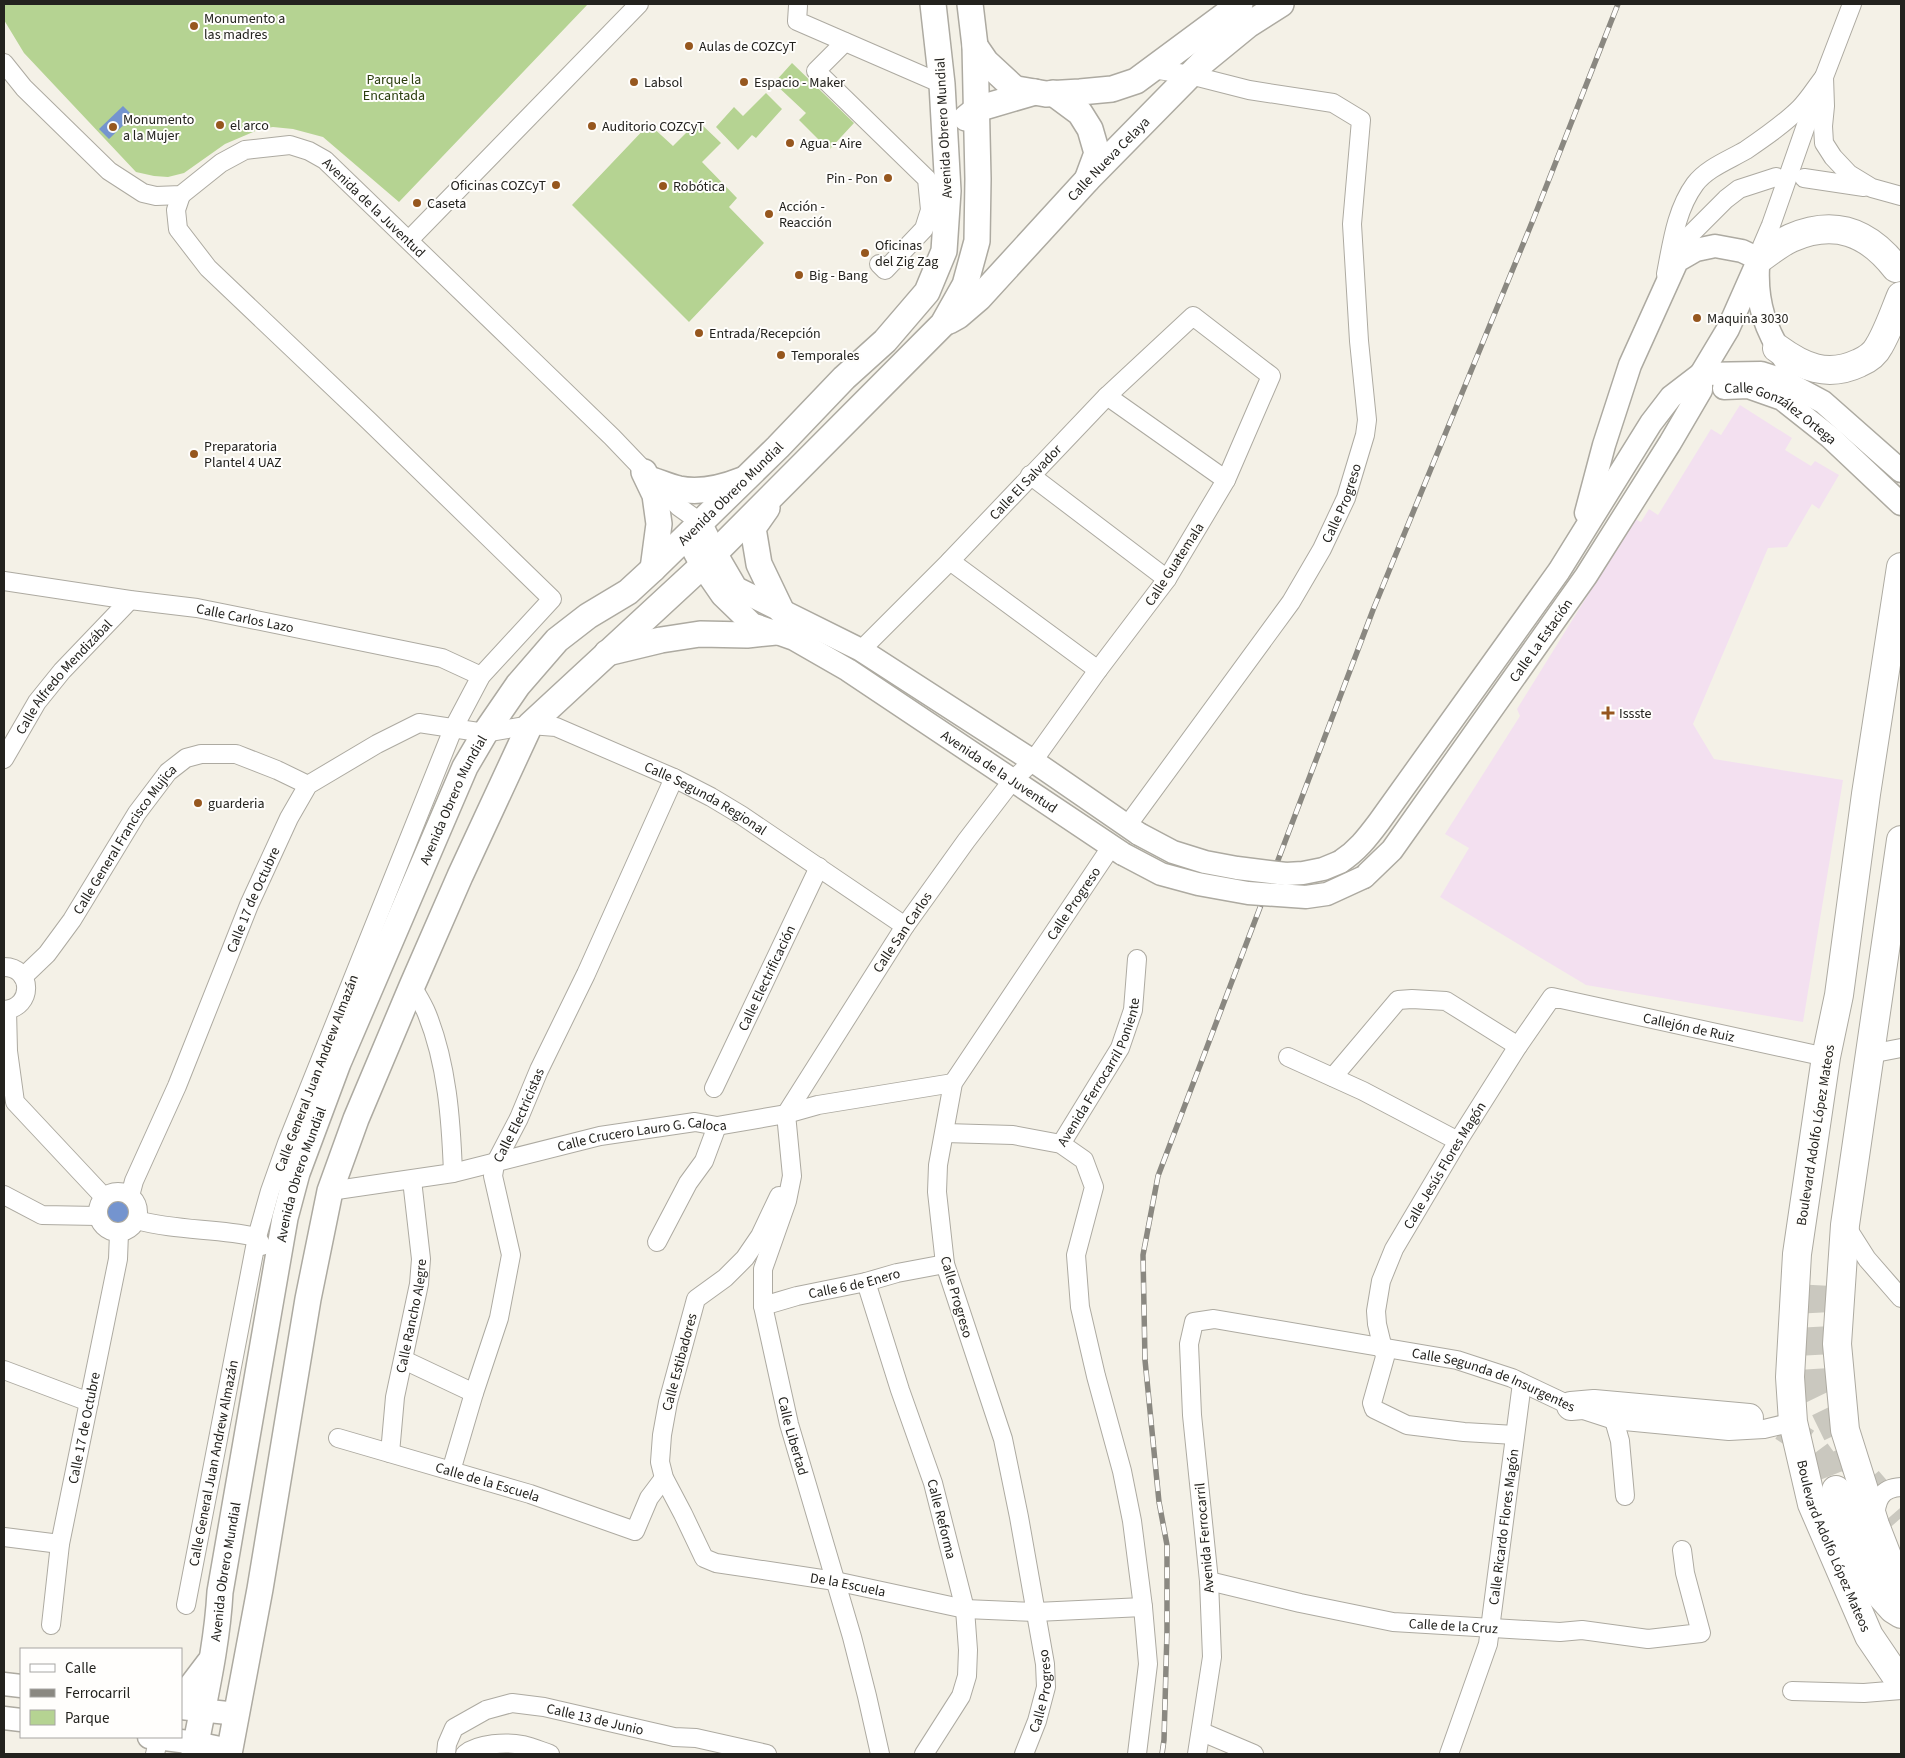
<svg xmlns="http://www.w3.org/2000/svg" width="1905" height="1758" font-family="'Source Sans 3',sans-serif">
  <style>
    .medical { fill: #f3e0f0 }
    .green { fill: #b5d392 }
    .water { fill: #7494cf }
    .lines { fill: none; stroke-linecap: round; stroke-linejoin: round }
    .primary-tunnel { stroke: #cac8bf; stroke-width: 28; stroke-dasharray: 28 14; stroke-linecap: butt }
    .minor-casing { stroke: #adaaa1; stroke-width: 20 }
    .tertiary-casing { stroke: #adaaa1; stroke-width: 25 }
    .secondary-casing { stroke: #adaaa1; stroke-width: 28 }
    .primary-casing { stroke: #adaaa1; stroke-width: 30 }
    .minor { stroke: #fff; stroke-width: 18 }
    .tertiary { stroke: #fff; stroke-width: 22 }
    .secondary { stroke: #fff; stroke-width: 25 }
    .primary { stroke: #fff; stroke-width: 28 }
    .rail-casing { stroke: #8a8881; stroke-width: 5.5 }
    .rail { stroke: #fffefc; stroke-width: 4; stroke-dasharray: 11; stroke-linecap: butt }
    .tertiary-bridge-casing { stroke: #adaaa1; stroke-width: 25; stroke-linecap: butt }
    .tertiary-bridge { stroke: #fff; stroke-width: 22 }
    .poi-dot { fill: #96571e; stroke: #fffefc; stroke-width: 2 }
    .labels { text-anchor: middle; stroke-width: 4; stroke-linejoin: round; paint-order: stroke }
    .poi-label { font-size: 14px; fill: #23221e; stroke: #fffefc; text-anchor: start }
    .park-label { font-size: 14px; fill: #2a3d0d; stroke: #fffefc }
    .street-label { font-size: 14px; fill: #23221e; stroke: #fffefc }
  </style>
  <rect width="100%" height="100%" fill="#f4f1e7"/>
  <path class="medical" d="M 1740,405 L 1792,438 L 1785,450 L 1811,466 L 1815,461 L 1839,475 L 1819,509 L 1812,504 L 1787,547 L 1768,548 L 1693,724 L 1714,759 L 1843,780 L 1803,1022 L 1586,985 L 1440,897 L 1469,848 L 1445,834 L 1520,716 L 1517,709 L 1635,519 L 1641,522 L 1649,509 L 1658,515 L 1711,429 L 1721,435 Z"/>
  <g class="green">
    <path d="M 4,4 L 588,4 L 399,202 L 323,137 L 293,129 L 273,127 L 260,129 L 225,144 L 184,173 L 168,177 L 154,176 L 136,172 L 24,53 L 4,20 Z"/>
    <path d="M 792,63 L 854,123 L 829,150 L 799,120 L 806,113 L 774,83 Z"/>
    <path d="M 766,93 L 782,109 L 756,138 L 752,135 L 738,150 L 716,127 L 734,107 L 743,116 Z"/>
    <path d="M 698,121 L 721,143 L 702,162 L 737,198 L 729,207 L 764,243 L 689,322 L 572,205 L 649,124 L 673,146 Z"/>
  </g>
  <g class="water">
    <path d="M 123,106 L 133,116 L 109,139 L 99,129 Z"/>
    <circle cx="118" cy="1213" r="13"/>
  </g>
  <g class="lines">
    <g class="primary-tunnel">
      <path d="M 1813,1285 L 1812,1301 L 1817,1393 L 1848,1457 L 1901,1518"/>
      <path d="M 1783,1427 L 1812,1446 L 1826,1465 L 1836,1490"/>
    </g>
    <g class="minor-casing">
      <g id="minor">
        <path d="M 1852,4 L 1824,77 L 1825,106 L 1823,126 L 1824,143 L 1833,157 L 1849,174 L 1872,188 L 1901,196"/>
        <path d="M 798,6 L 797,21 L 942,84"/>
        <path d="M 845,42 L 816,71 L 927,179 L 930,210 L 924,229 L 885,270 L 879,264"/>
        <path id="s1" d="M 4,63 L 24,88 L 109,171 L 143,193 L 156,196 L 181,195 L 221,163 L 245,150 L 290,145 L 309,151 L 325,160 L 612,437 L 679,507 L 700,522"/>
        <path d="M 1804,178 L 1864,187"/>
        <path d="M 181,195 L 176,210 L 178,229 L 208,268 L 369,421 L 552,599 L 481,676 L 453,729 L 287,1143 L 270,1191 L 257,1237 L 186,1605"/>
        <path d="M 409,240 L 639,4"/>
        <path d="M 1759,259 L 1762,246 L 1771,225 L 1817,94"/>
        <path d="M 1677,261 L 1686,239 L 1726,199 L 1739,189 L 1776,177"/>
        <path d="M 1666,274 C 1672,243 1676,210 1695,184 C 1707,168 1729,160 1746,150 C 1765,137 1784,124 1800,108 C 1809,99 1816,87 1824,77"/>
        <path d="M 1107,396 L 1226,480"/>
        <path d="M 1030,475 L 1167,579"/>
        <path d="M 950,561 L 1098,670"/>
        <path id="s2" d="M 4,581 L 130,600 L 197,608 L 442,658 L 481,676"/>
        <path id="s3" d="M 861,650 L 950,561 L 1107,396 L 1193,316 L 1271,376 L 1226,480 L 1167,579 L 1098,670 L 1033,761 L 1012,781 L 966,841 L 905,926 L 786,1114 L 792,1176 L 787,1201 L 763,1269 L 763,1306 L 789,1424 L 852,1637 L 867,1696 L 880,1754"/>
        <path id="s4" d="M 4,759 L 37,702 L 62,671 L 130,600"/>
        <path id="s5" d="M 1127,826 L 1291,602 L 1322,549 L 1346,498 L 1365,435 L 1367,420 L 1359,341 L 1352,224 L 1361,120 L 1333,103 L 1249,90 L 1190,75 L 1153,69"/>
        <path d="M 4,967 C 33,967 34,1008 4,1010"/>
        <path id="s6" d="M 23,977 L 47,954 L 72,920 L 137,813 L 168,772 L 186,758 L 201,754 L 236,754 L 277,770 L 308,785"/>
        <path d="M 412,986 C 417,995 423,1004 427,1014 C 447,1064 451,1119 453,1173"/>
        <path d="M 7,1010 L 8,1051 L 15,1102 L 104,1197"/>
        <path d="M 1870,1054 L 1901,1048"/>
        <path d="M 1288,1057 L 1363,1091 L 1458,1141"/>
        <path d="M 1333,1077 L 1398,1000 L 1412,999 L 1446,1001 L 1518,1046"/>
        <path id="s7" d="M 714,1088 L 819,867"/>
        <path d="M 945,1133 L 1013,1135 L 1061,1144 L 1084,1160 L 1094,1187 L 1076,1255 L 1080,1307 L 1096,1376 L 1122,1471 L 1132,1521 L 1143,1607 L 1148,1664 L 1137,1754"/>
        <path id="s8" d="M 1061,1144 L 1120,1048 L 1133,1010 L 1137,959"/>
        <path id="s9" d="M 330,1191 L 453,1173 L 600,1136 L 695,1122 L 717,1126 L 786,1114 L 818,1105 L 953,1083"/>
        <circle cx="118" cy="1212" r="20"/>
        <path d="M 4,1195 L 42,1215 L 98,1216"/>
        <path id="s10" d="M 130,1196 L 134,1181 L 177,1086 L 249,905 L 289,818 L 308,785 L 377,744 L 419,723 L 485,733 L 530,725 L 556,727 L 674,778 L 711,797 L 741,815 L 905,926"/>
        <path id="s11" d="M 779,1196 L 760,1236 L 745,1258 L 725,1278 L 696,1299 L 668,1402 L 662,1435 L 660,1462 L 664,1478 L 683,1514 L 704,1558 L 716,1563 L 835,1581 L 965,1609 L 1036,1612 L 1143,1607"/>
        <path d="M 137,1220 C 176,1231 217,1228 257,1237 L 262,1246"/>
        <path d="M 1846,1226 L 1867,1259 L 1901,1298"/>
        <path d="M 657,1242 L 688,1183 L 704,1161 L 717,1126"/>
        <path id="s12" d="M 866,1282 L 900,1390 L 933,1483 L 965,1609 L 968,1650 L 967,1676 L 961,1696 L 924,1754"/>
        <path id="s13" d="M 763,1306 L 797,1296 L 866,1282 L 897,1273 L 945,1264"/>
        <path d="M 404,1360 L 474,1393"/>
        <path d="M 4,1370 L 89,1402"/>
        <path d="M 1614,1420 L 1620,1441 L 1625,1496"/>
        <path id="s14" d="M 1515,1435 L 1464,1432 L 1407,1425 L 1374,1409 L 1372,1403 L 1385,1357 L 1377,1324 L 1376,1311 L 1381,1281 L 1394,1249 L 1458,1141 L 1518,1046 L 1552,997 L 1826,1057"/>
        <path id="s15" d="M 338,1438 L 530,1494 L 635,1531 L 649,1498 L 664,1478"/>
        <path id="s16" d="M 390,1453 L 395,1397 L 419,1284 L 421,1259 L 412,1180"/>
        <path id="s17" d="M 451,1471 L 474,1393 L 499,1318 L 511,1255 L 493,1176 L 495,1164 L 519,1118 L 539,1070 L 586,974 L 674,778"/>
        <path d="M 1875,1519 C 1876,1501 1880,1488 1901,1487"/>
        <path d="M 4,1537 L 60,1544"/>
        <path id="s18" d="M 1209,1581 L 1300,1603 L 1393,1622 L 1560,1632 L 1582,1630 L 1648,1639 L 1701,1633 L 1685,1573 L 1682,1550"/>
        <path id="s19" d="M 51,1625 L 60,1544 L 118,1259 L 119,1233"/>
        <path d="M 1792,1691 L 1864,1693 L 1901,1690"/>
        <path d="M 1202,1732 L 1254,1754"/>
        <path d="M 155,1754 L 159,1737"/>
        <path id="s20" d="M 446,1754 L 447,1744 L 454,1728 L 486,1710 L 512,1703 L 544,1707 L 674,1737 L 696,1738 L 767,1754"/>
        <path d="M 465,1754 C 479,1743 506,1742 523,1745 C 532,1747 541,1751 550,1754"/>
        <path id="s21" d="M 1024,1754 L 1037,1721 L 1046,1687 L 1045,1664 L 1019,1517 L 1003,1439 L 945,1264 L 937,1192 L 938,1165 L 953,1083 L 1111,847"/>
        <path id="s22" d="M 1197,1754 L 1212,1657 L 1209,1581 L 1192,1415 L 1189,1344 L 1194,1322 L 1214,1319 L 1457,1360 L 1512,1378 L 1571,1406 L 1614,1420 L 1729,1431 L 1764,1429 L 1793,1422"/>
        <path id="s23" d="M 1449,1754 L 1488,1644 L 1522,1383"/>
      </g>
    </g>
    <g class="tertiary-casing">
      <g id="tertiary">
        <path d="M 1758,267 C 1756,305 1766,330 1786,362"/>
        <path id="s24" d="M 1724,388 L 1748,387 L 1782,399 L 1830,437 L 1901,504"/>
        <path d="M 1586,513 L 1604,445 L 1630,365 L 1677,261 L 1696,250 L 1715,246 L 1742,251 L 1759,259"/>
        <path d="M 700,522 L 715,552 L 736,588 L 861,650 L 1033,761 L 1139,834"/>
        <path id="s25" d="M 686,536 L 702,566 L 722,595 L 752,624 L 794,639 L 848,670 L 1123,854"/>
        <path d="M 1340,862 C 1357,851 1367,838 1379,822 L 1559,571 L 1651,423 L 1671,397 L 1701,374 L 1761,373 L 1780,379 L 1823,402 L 1901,471"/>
        <path id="s26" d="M 1364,877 L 1392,850 L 1586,576 L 1670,443 L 1701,390 L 1701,374 L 1728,329 L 1759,259"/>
        <path d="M 4,1684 L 21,1686"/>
        <path d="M 181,1708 L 237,1714"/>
        <path d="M 4,1718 L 21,1720"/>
        <path d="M 149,1737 L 196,1743 L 229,1750"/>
      </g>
    </g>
    <g class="secondary-casing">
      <g id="secondary">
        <path d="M 975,46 L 986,62 L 1013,87 L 1017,89 L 1046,94 L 1080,92 L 1112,89 L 1136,81 L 1240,4"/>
        <path d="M 1053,93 L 1080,113 L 1090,129 L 1097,153 L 1087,180"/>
        <path d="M 966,118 L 977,109 L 1035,92"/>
        <path id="s27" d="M 949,321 L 958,316 L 979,298 L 1087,180 L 1204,61 L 1248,25 L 1281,4"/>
        <path d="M 644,472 L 655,495 L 659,524 L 653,569"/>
        <path d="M 652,480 C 661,483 670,487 679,489 C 700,493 722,488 742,480"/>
        <path d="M 767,508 L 753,528 L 759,564 L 781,610"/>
        <path d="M 607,653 L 661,640 L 700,634 L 747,635 L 776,632"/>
        <path d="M 181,1696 L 190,1688 L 209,1663"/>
        <path id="s28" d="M 194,1754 C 204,1700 217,1647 220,1592 L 285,1218 L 297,1173 L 338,1063 L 465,767 L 485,733 L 518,685 L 557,640 L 588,616 L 628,592 L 653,569 L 778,447 L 844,378 L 885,341 L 927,292 L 944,251 L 948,191 L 942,84 L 933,4"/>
        <path d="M 229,1754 L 260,1589 L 308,1299 L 330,1191 L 356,1119 L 412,986 L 460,876 L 530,725 L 702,566 L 943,324 L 965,285 L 977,241 L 978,179 L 975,46 L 970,4"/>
      </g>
    </g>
    <g class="primary-casing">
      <g id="primary">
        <path d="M 1759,259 C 1769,252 1780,243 1791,238 C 1835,219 1868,232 1896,268"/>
        <path d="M 1777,348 C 1803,367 1827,378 1859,363 C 1866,360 1875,354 1879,346 C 1888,331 1894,313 1901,296"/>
        <path id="s29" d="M 1901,567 L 1866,794 L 1839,995 L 1826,1057 L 1797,1254 L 1790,1377 L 1793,1422 L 1812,1504 L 1869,1636 L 1901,1683"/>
        <path d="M 1901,840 L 1845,1225 L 1837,1344 L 1845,1430 L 1875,1525 L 1901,1592"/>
        <path d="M 1571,1406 L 1594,1404 L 1749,1418"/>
        <path d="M 1836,1490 L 1875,1589 L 1893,1609 L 1901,1614"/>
      </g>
    </g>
    <use href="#minor" class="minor"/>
    <use href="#tertiary" class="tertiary"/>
    <use href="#secondary" class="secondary"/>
    <use href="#primary" class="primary"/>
    <g class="rail-casing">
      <path id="rail" d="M 1162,1754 L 1164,1740 L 1167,1631 L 1167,1545 L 1159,1502 L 1145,1360 L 1143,1255 L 1158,1176 L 1373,610 L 1533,220 L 1618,4"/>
    </g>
    <use href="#rail" class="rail"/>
    <g class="tertiary-bridge-casing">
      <g id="tertiary-bridge">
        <path d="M 1139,834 L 1173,852 L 1205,862 L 1237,868 L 1286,874 L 1303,873 L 1323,869 L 1340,862"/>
        <path d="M 1123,854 L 1161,874 L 1198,884 L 1248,893 L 1306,897 L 1327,894 L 1364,877"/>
      </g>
    </g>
    <use href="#tertiary-bridge" class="tertiary-bridge"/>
  </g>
  <g class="poi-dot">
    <circle cx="194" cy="26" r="5"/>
    <circle cx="689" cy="46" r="5"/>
    <circle cx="634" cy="82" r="5"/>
    <circle cx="744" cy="82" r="5"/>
    <circle cx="220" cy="125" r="5"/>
    <circle cx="592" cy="126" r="5"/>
    <circle cx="113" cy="127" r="5"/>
    <circle cx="790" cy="143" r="5"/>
    <circle cx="888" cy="178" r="5"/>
    <circle cx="556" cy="185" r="5"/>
    <circle cx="663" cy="186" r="5"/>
    <circle cx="417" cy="203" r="5"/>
    <circle cx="769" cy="214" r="5"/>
    <circle cx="865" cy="253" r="5"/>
    <circle cx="799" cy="275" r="5"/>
    <circle cx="1697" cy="318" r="5"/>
    <circle cx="699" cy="333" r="5"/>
    <circle cx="781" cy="355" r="5"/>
    <circle cx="194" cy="454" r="5"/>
    <path d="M1605.5 705.5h5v5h5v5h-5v5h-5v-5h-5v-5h5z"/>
    <circle cx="198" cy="803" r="5"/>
  </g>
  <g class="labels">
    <g class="poi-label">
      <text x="204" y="23">Monumento a<tspan x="204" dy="16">las madres</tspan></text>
      <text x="699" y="51">Aulas de COZCyT</text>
      <text x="644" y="87">Labsol</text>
      <text x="754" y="87">Espacio - Maker</text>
      <text x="123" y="124">Monumento<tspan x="123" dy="16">a la Mujer</tspan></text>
      <text x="230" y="130">el arco</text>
      <text x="602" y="131">Auditorio COZCyT</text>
      <text x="800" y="148">Agua - Aire</text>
      <text x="878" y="183" text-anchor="end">Pin - Pon</text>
      <text x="546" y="190" text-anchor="end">Oficinas COZCyT</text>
      <text x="673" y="191">Robótica</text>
      <text x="427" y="208">Caseta</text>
      <text x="779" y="211">Acción -<tspan x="779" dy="16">Reacción</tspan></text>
      <text x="875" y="250">Oficinas<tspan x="875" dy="16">del Zig Zag</tspan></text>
      <text x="809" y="280">Big - Bang</text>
      <text x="1707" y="323">Maquina 3030</text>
      <text x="709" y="338">Entrada/Recepción</text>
      <text x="791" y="360">Temporales</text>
      <text x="204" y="451">Preparatoria<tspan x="204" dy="16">Plantel 4 UAZ</tspan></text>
      <text x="1619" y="718">Issste</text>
      <text x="208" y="808">guarderia</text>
    </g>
    <g class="park-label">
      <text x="394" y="84">Parque la<tspan x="394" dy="16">Encantada</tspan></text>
    </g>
    <g class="street-label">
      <text transform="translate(943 128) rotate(-93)" y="5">Avenida Obrero Mundial</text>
      <text dy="5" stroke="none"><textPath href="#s27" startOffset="228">Calle Nueva Celaya</textPath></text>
      <text dy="5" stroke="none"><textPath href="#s1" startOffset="460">Avenida de la Juventud</textPath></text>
      <text dy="5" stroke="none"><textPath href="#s24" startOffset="64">Calle González Ortega</textPath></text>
      <text dy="5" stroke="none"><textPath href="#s3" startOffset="235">Calle El Salvador</textPath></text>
      <text dy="5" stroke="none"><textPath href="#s28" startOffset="1415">Avenida Obrero Mundial</textPath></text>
      <text dy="5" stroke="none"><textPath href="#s5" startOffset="389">Calle Progreso</textPath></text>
      <text transform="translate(1174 564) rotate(-57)" y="5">Calle Guatemala</text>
      <text dy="5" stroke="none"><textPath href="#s2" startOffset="244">Calle Carlos Lazo</textPath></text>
      <text dy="5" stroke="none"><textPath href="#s26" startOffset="296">Calle La Estación</textPath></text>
      <text dy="5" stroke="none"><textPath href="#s4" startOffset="102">Calle Alfredo Mendizábal</textPath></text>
      <text dy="5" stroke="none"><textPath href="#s25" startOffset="400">Avenida de la Juventud</textPath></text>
      <text dy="5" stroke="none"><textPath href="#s10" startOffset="880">Calle Segunda Regional</textPath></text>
      <text dy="5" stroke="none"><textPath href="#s28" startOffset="995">Avenida Obrero Mundial</textPath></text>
      <text dy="5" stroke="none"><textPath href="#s6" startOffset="172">Calle General Francisco Mujica</textPath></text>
      <text dy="5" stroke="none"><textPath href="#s10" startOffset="321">Calle 17 de Octubre</textPath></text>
      <text dy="5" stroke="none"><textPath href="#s21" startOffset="906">Calle Progreso</textPath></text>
      <text transform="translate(902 932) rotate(-56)" y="5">Calle San Carlos</text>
      <text dy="5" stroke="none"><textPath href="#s7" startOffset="122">Calle Electrificación</textPath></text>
      <text dy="5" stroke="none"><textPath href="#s14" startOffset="749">Callejón de Ruiz</textPath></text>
      <text dy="5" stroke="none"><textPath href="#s8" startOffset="82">Avenida Ferrocarril Poniente</textPath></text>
      <text transform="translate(316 1073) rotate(-69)" y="5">Calle General Juan Andrew Almazán</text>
      <text dy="5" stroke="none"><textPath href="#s17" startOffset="372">Calle Electricistas</textPath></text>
      <text transform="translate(1815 1135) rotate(-81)" y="5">Boulevard Adolfo López Mateos</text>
      <text dy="5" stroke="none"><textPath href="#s9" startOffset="318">Calle Crucero Lauro G. Caloca</textPath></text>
      <text dy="5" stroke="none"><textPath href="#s14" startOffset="409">Calle Jesús Flores Magón</textPath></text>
      <text dy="5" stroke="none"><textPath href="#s28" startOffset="590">Avenida Obrero Mundial</textPath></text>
      <text dy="5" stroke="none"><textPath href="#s13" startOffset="94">Calle 6 de Enero</textPath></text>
      <text transform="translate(957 1297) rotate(74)" y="5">Calle Progreso</text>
      <text dy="5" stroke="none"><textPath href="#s16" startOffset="139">Calle Rancho Alegre</textPath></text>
      <text transform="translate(679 1362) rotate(-75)" y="5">Calle Estibadores</text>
      <text dy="5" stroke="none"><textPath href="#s22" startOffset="742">Calle Segunda de Insurgentes</textPath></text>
      <text dy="5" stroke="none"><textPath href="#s19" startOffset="200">Calle 17 de Octubre</textPath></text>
      <text dy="5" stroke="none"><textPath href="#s3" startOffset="1786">Calle Libertad</textPath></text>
      <text transform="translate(213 1463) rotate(-79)" y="5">Calle General Juan Andrew Almazán</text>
      <text dy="5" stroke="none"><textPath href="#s15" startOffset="156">Calle de la Escuela</textPath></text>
      <text dy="5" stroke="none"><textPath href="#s12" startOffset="249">Calle Reforma</textPath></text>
      <text dy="5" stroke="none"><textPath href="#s23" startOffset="235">Calle Ricardo Flores Magón</textPath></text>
      <text transform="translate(1204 1538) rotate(-95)" y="5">Avenida Ferrocarril</text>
      <text dy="5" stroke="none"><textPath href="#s29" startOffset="994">Boulevard Adolfo López Mateos</textPath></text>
      <text dy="5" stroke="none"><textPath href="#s28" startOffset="185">Avenida Obrero Mundial</textPath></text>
      <text dy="5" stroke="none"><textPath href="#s11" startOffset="555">De la Escuela</textPath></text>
      <text dy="5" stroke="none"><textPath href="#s18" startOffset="249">Calle de la Cruz</textPath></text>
      <text dy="5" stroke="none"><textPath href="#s21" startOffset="66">Calle Progreso</textPath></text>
      <text dy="5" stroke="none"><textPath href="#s20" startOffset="176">Calle 13 de Junio</textPath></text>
    </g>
  </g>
  <rect width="1905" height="1758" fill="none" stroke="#23221e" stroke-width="10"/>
  <rect x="20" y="1648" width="162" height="90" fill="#fffefc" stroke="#a7a6a3"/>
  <rect x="30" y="1664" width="25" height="8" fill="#ffffff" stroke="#a7a6a3"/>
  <text x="65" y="1673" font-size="15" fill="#23221e">Calle</text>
  <rect x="30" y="1689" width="25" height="8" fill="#8a8881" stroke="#a7a6a3"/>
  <text x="65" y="1698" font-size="15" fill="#23221e">Ferrocarril</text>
  <rect x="30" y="1710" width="25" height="15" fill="#b5d392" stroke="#a7a6a3"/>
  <text x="65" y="1723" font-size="15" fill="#23221e">Parque</text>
</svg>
